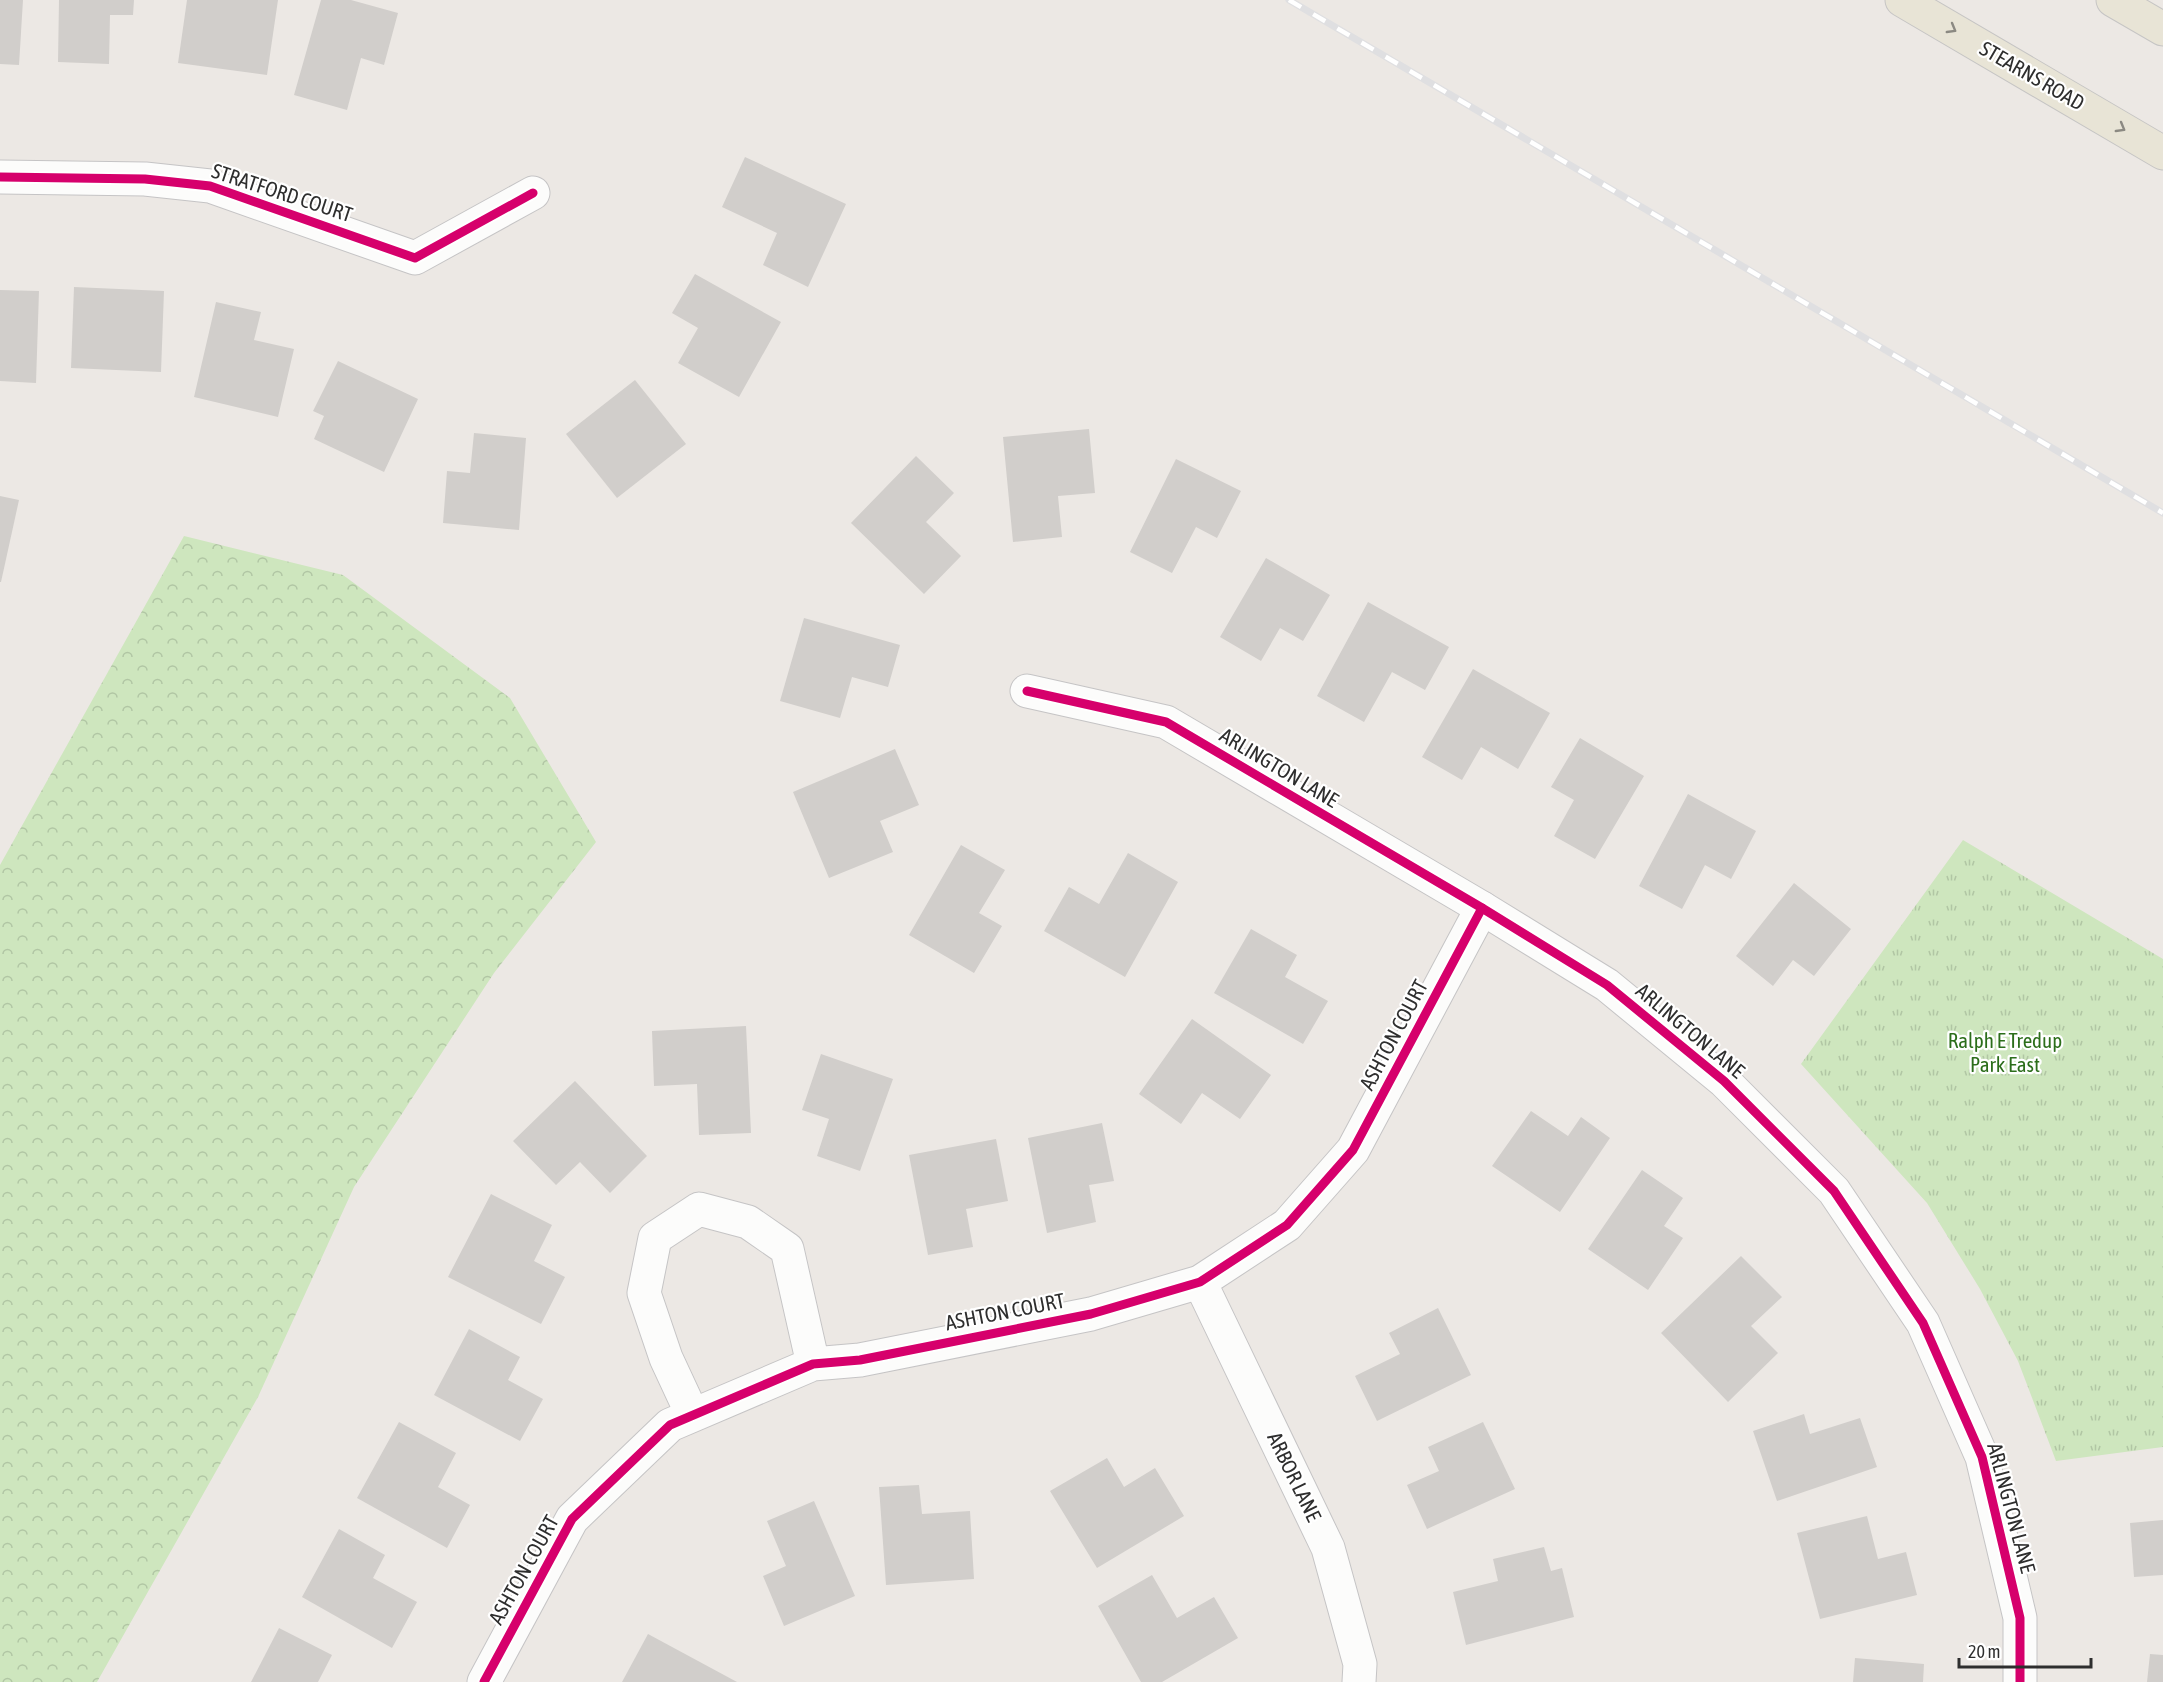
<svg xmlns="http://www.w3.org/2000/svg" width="2163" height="1682" font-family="'Asap Condensed',sans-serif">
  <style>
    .forest { fill: url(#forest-crowns) }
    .park { fill: url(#park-tufts) }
    .building { fill: #d1cecb }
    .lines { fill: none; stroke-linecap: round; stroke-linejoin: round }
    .minor-casing { stroke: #c5c4c5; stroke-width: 35 }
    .major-casing { stroke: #c6c5c4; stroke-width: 35 }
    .minor { stroke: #fcfcfb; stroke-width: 33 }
    .major { stroke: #e8e4d6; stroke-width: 33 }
    .rail-casing { stroke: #dfdfe1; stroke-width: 7 }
    .rail { stroke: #fff; stroke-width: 4.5; stroke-dasharray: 14; stroke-linecap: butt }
    .cycleway-casing { stroke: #fff; stroke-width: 13 }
    .cycleway { stroke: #d6006c; stroke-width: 9 }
    .oneway { stroke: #8b8982 }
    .labels { text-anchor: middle; stroke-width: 4.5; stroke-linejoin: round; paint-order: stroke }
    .street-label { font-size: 21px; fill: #2e2e2e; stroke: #fff }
    .park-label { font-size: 21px; fill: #2c6e1b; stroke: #fff }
  </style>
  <defs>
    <pattern id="forest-crowns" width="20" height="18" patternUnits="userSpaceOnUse" patternTransform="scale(1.5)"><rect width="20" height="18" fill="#cee6be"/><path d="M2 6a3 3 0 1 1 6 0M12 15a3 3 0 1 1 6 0" fill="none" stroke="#b1c6a4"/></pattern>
    <pattern id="park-tufts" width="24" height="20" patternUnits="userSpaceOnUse" patternTransform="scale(1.5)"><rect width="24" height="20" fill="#cee6be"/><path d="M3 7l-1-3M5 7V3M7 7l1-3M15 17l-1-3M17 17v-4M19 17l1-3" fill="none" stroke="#b1c6a4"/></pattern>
  </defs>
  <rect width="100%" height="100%" fill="#ece8e4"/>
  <path class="forest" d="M 184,536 L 343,575 L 510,698 L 596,842 L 494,973 L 354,1187 L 258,1397 L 97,1682 L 0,1682 L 0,865 Z"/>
  <path class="park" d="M 1963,840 L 2163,959 L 2163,1447 L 2056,1461 L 2018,1361 L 1980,1289 L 1927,1203 L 1801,1064 Z"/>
  <g class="building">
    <path d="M 0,0 L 23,0 L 19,65 L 0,64 Z"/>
    <path d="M 59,0 L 134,0 L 133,15 L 110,15 L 109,64 L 58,62 Z"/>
    <path d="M 187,0 L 278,0 L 267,75 L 178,63 Z"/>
    <path d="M 321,0 L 351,0 L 398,13 L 384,65 L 361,58 L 347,110 L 294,95 Z"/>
    <path d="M 745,157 L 846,204 L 808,287 L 763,265 L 777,233 L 722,207 Z"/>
    <path d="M 695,274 L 781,322 L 739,397 L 678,363 L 698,328 L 672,313 Z"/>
    <path d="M 74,287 L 164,291 L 161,372 L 71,368 Z"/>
    <path d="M 0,290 L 39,291 L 36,383 L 0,381 Z"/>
    <path d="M 216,302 L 261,312 L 254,340 L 294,349 L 278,417 L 194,397 Z"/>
    <path d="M 338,361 L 418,399 L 384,472 L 314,439 L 324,416 L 313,411 Z"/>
    <path d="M 635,380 L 686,444 L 617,498 L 566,434 Z"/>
    <path d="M 1089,429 L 1095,493 L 1058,496 L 1062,537 L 1013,542 L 1003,437 Z"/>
    <path d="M 474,433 L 526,438 L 519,530 L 443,523 L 447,471 L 470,473 Z"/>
    <path d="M 916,456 L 954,493 L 926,522 L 961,556 L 924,594 L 851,523 Z"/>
    <path d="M 1176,459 L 1241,491 L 1217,538 L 1196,527 L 1172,573 L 1130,552 Z"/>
    <path d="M 0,496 L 19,500 L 1,582 L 0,582 Z"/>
    <path d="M 1266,558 L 1330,595 L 1303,641 L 1280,628 L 1261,661 L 1220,637 Z"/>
    <path d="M 1368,602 L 1449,647 L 1425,690 L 1392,672 L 1364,722 L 1317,696 Z"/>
    <path d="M 804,618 L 900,645 L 888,687 L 852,677 L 840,718 L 780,701 Z"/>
    <path d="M 1473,669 L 1550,713 L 1518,769 L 1481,747 L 1462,780 L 1422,757 Z"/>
    <path d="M 1580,738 L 1644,776 L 1595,859 L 1554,836 L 1574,800 L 1551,787 Z"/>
    <path d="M 895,749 L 919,805 L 880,821 L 893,852 L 829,878 L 793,792 Z"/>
    <path d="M 1688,794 L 1756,831 L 1731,879 L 1705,865 L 1682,909 L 1639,886 Z"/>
    <path d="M 961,845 L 1005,870 L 979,913 L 1002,926 L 974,973 L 909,935 Z"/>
    <path d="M 1128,853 L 1178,882 L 1125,977 L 1044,931 L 1069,887 L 1099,904 Z"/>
    <path d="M 1794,883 L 1851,929 L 1814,976 L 1793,960 L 1773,986 L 1736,956 Z"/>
    <path d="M 1251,929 L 1297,955 L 1285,977 L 1328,1001 L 1303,1044 L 1214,993 Z"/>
    <path d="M 1192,1019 L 1271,1075 L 1240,1119 L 1202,1093 L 1181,1124 L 1139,1094 Z"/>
    <path d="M 746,1026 L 751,1133 L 699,1135 L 697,1084 L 654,1086 L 652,1031 Z"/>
    <path d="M 821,1054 L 893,1079 L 860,1171 L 817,1156 L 829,1119 L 802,1110 Z"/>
    <path d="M 575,1081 L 647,1156 L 610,1193 L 580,1162 L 556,1185 L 513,1141 Z"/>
    <path d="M 1531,1111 L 1568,1136 L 1581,1117 L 1610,1138 L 1560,1212 L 1492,1166 Z"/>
    <path d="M 1102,1123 L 1114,1181 L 1089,1185 L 1096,1222 L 1047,1233 L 1028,1138 Z"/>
    <path d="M 996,1139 L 1008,1201 L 966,1209 L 973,1247 L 928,1255 L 909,1155 Z"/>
    <path d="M 1642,1170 L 1683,1198 L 1664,1226 L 1683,1238 L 1648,1290 L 1588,1249 Z"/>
    <path d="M 491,1194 L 552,1225 L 534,1261 L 565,1277 L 541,1324 L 448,1277 Z"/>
    <path d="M 1741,1256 L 1782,1297 L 1751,1326 L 1778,1353 L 1728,1402 L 1661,1333 Z"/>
    <path d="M 1438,1308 L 1471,1375 L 1377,1421 L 1355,1376 L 1400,1354 L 1389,1333 Z"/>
    <path d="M 469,1329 L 520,1357 L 508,1380 L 543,1399 L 520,1441 L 434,1395 Z"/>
    <path d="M 1804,1414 L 1810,1434 L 1860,1418 L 1877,1467 L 1777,1501 L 1753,1431 Z"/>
    <path d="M 399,1422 L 456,1453 L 438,1487 L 470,1505 L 447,1548 L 357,1498 Z"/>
    <path d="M 1483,1422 L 1515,1489 L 1427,1529 L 1407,1485 L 1439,1471 L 1428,1447 Z"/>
    <path d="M 1107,1458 L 1124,1487 L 1155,1468 L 1184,1516 L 1097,1568 L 1050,1491 Z"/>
    <path d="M 919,1485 L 922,1514 L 970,1511 L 974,1579 L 886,1585 L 879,1487 Z"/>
    <path d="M 814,1501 L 855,1596 L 784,1626 L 763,1576 L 786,1566 L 767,1521 Z"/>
    <path d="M 1867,1516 L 1878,1559 L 1906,1552 L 1917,1595 L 1820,1619 L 1797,1533 Z"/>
    <path d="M 2163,1520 L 2163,1575 L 2134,1577 L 2130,1523 Z"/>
    <path d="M 339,1529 L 385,1555 L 373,1578 L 417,1602 L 392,1648 L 302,1597 Z"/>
    <path d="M 1544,1547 L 1551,1571 L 1562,1568 L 1574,1617 L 1466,1645 L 1453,1592 L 1498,1581 L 1493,1559 Z"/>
    <path d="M 1152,1575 L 1177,1618 L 1214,1597 L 1238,1638 L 1162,1682 L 1141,1682 L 1098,1606 Z"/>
    <path d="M 279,1628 L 332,1655 L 318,1682 L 251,1682 Z"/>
    <path d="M 648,1634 L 737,1682 L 622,1682 Z"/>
    <path d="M 2150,1654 L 2163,1655 L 2163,1682 L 2147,1682 Z"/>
    <path d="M 1855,1658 L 1924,1664 L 1923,1682 L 1853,1682 Z"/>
  </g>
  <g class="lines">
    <g class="minor-casing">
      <g id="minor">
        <path d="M 0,177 L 145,179 L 210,186 L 415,258 L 533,193"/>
        <path d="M 1027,691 L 1166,722 L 1482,908 L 1607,985 L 1724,1081 L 1834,1191 L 1923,1323 L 1982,1457 L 2020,1618 L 2020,1682"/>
        <path d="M 1200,1282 L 1328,1548 L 1360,1664 L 1359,1682"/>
        <path d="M 692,1414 L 666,1358 L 644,1293 L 655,1238 L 699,1209 L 748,1222 L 787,1249 L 813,1364"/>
        <path d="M 484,1682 L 572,1519 L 670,1425 L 813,1364 L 860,1360 L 1091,1314 L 1200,1282 L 1287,1225 L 1353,1150 L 1482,908"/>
      </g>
    </g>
    <g class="major-casing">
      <g id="major">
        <path d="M 1902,0 L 2163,153"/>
        <path d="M 2113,0 L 2163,29"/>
      </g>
    </g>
    <use href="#minor" class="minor"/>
    <use href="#major" class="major"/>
    <g class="rail-casing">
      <path id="rail" d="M 1289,0 L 2163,513"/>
    </g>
    <use href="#rail" class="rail"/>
    <g class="cycleway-casing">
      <g id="cycleway">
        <path d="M 0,177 L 145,179 L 210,186 L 415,258 L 533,193"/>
        <path d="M 1027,691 L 1166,722 L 1482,908 L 1607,985 L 1724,1081 L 1834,1191 L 1923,1323 L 1982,1457 L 2020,1618 L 2020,1682"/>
        <path d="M 484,1682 L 572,1519 L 670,1425 L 813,1364 L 860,1360 L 1091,1314 L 1200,1282 L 1287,1225 L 1353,1150 L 1482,908"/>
      </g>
    </g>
    <use href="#cycleway" class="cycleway"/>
  </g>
  <defs><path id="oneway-chevron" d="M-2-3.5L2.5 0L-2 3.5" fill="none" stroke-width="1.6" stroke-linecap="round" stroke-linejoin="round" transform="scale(1.5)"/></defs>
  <g class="oneway">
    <use href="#oneway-chevron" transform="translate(1952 29) rotate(30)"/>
    <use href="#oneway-chevron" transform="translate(2121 128) rotate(30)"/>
  </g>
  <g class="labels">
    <g class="street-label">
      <text transform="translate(2032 76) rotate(30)" y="7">STEARNS ROAD</text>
      <text transform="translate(282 193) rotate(18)" y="7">STRATFORD COURT</text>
      <text transform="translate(1279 768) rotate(31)" y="7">ARLINGTON LANE</text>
      <text transform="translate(1690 1031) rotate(40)" y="7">ARLINGTON LANE</text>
      <text transform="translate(1394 1035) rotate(-62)" y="7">ASHTON COURT</text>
      <text transform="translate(1005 1312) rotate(-11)" y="7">ASHTON COURT</text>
      <text transform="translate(1294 1477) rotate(64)" y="7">ARBOR LANE</text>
      <text transform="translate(2011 1508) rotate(75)" y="7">ARLINGTON LANE</text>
      <text transform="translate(524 1570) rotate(-61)" y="7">ASHTON COURT</text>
    </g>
    <g class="park-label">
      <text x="2005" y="1048">Ralph E Tredup<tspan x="2005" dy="24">Park East</tspan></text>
    </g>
  </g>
  <path d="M1959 1658v9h132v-9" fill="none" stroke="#2e2e2e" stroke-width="3"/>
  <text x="1968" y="1658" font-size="18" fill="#2e2e2e" stroke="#ffffff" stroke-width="4.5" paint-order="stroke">20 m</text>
</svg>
